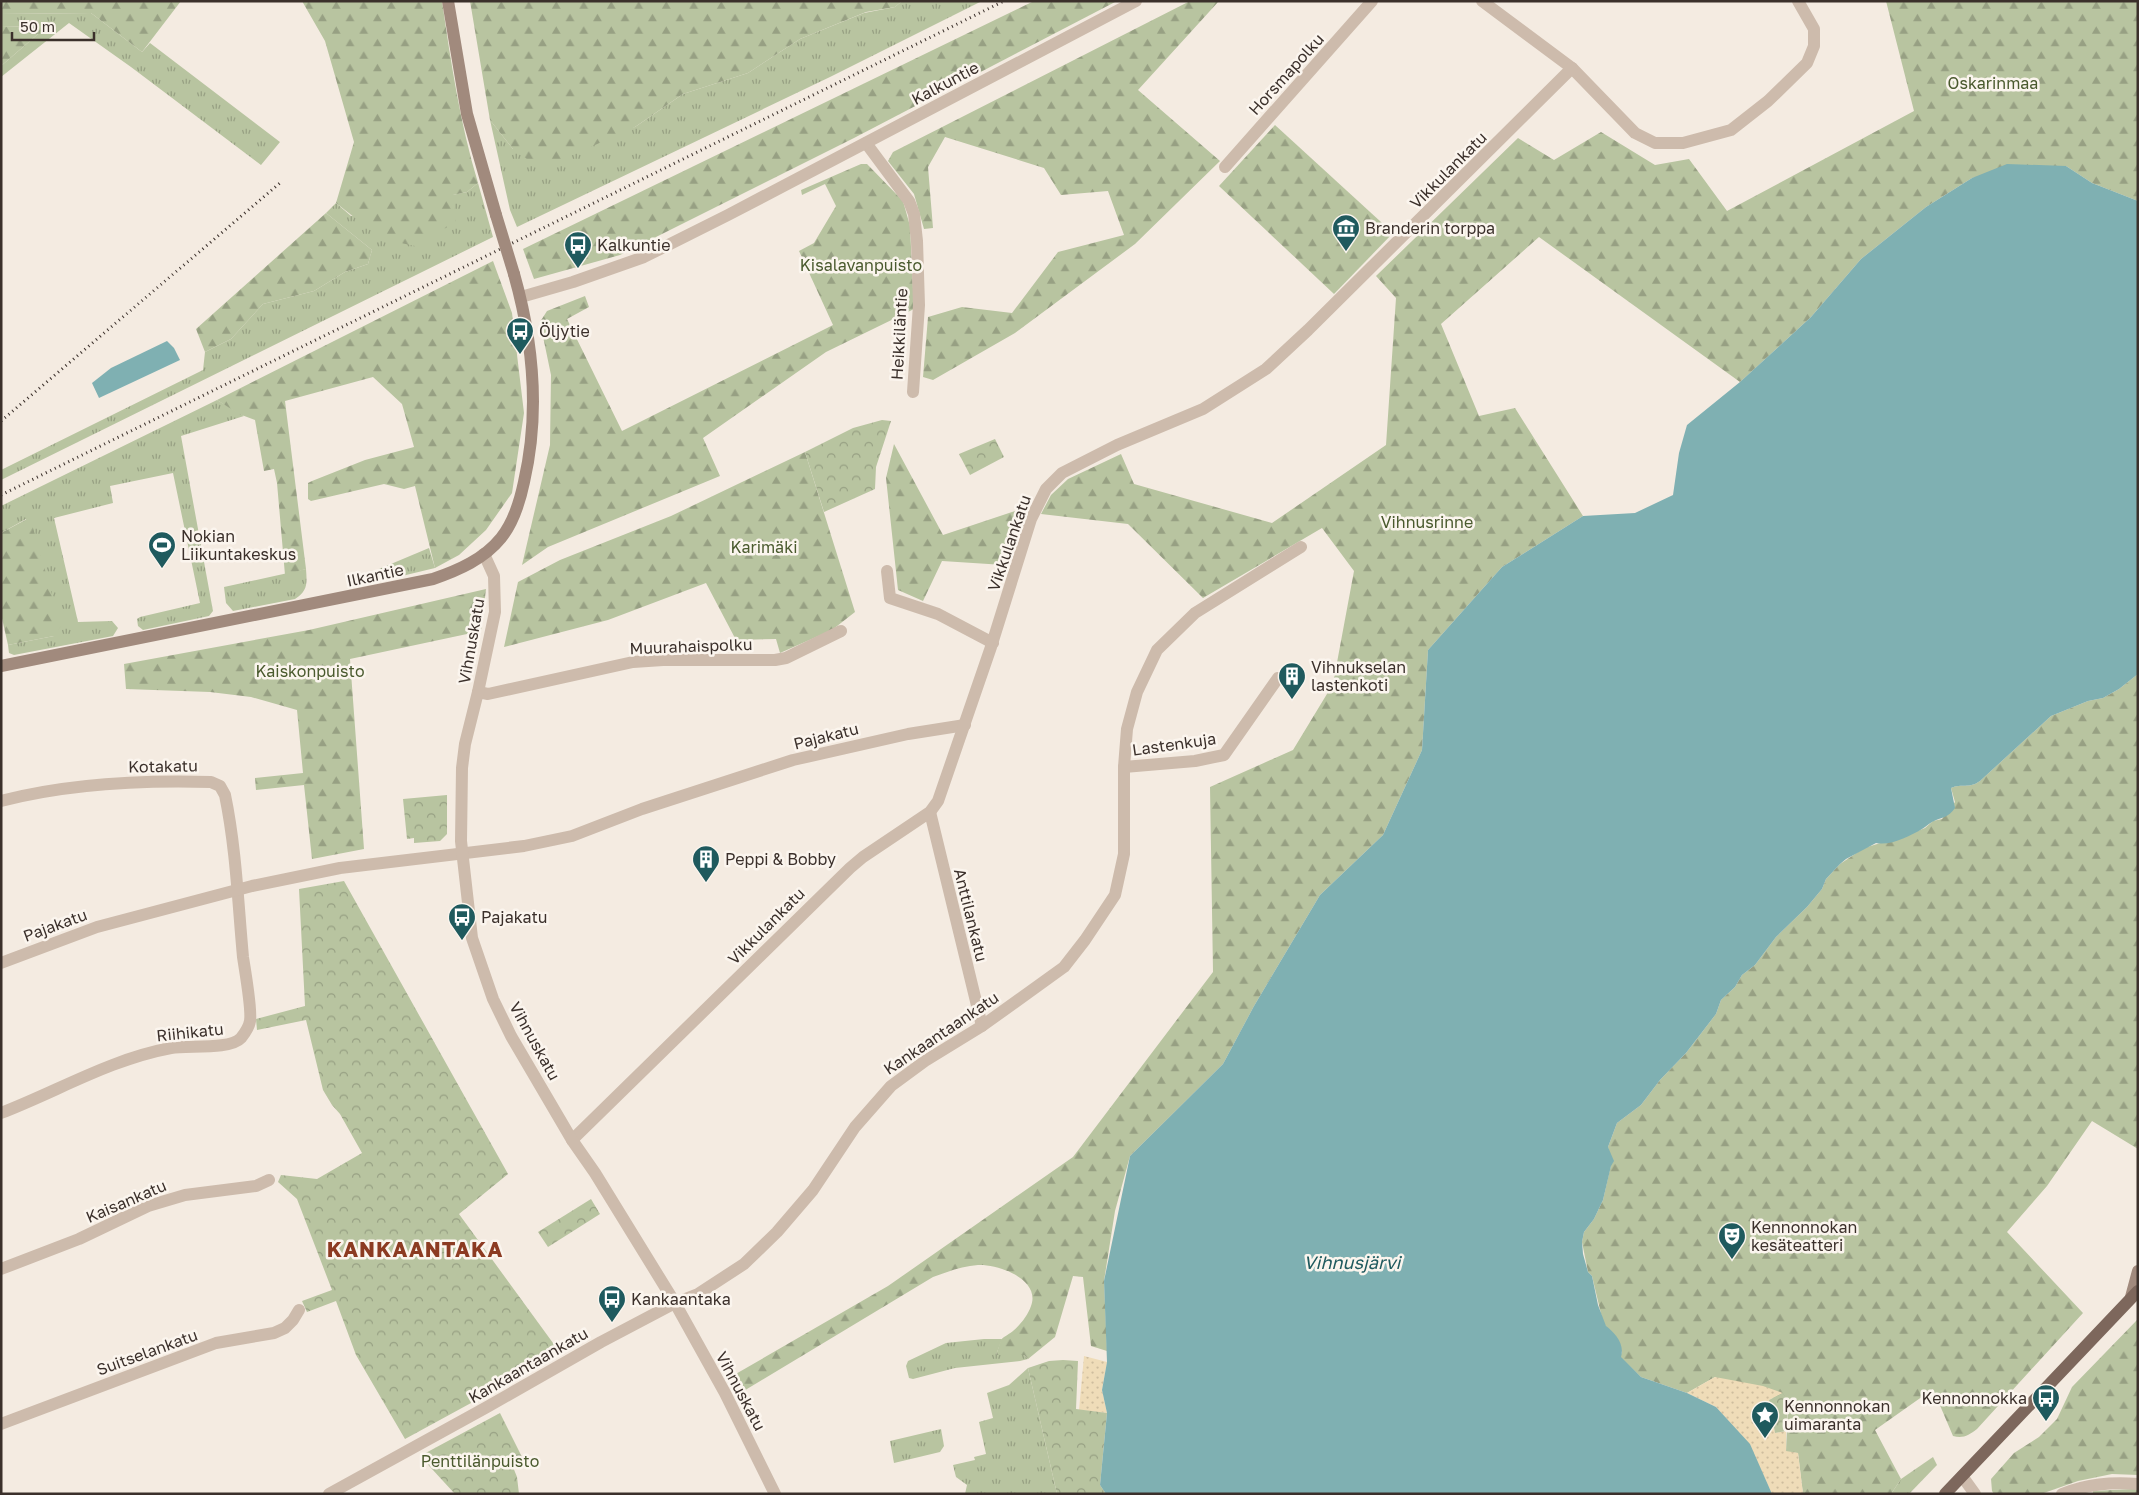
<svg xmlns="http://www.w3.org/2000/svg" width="2139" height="1495" font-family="'Golos Text',sans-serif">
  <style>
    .grass { fill: url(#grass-tufts) }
    .forest { fill: url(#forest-firs) }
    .sand { fill: url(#sand-dots) }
    .park { fill: url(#park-crowns) }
    .water { fill: #7fb0b2 }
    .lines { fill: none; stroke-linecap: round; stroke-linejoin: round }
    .minor { stroke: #cdbbac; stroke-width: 12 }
    .tertiary { stroke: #cdbbac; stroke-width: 12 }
    .secondary { stroke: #a18a7d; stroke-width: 12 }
    .primary { stroke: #7d675c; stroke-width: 12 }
    .rail { stroke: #3b302b; stroke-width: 3; stroke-dasharray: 1 4; stroke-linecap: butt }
    .secondary-bridge { stroke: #a18a7d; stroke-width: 12 }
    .labels { text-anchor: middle; stroke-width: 5; stroke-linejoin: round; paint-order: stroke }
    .street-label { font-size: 16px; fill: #3b302b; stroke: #fbf5ee }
    .park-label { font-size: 16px; fill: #4a5a2e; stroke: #fbf5ee }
    .poi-label { font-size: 16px; fill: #3b302b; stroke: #fbf5ee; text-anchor: start }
    .water-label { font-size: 18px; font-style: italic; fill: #1f5a5e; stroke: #fbf5ee }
    .district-label { font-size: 21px; font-weight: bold; letter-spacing: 1px; fill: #8c3b22; stroke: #fbf5ee }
  </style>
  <defs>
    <pattern id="grass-tufts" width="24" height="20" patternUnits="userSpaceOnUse" patternTransform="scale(1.25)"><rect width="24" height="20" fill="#b8c4a0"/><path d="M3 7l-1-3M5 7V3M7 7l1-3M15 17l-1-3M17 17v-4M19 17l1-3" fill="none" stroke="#97a083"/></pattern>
    <pattern id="forest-firs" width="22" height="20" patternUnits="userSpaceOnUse" patternTransform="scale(1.25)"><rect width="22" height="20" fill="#b8c4a0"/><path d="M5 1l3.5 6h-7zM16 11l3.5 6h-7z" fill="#97a083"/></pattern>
    <pattern id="sand-dots" width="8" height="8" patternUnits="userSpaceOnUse" patternTransform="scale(1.25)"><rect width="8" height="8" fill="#efdcb8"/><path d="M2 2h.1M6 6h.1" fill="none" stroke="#cebd9e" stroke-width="1.8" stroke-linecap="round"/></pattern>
    <pattern id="park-crowns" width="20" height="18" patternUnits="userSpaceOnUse" patternTransform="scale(1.25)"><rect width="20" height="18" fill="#b8c4a0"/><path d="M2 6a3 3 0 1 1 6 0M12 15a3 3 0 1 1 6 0" fill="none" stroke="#97a083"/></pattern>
  </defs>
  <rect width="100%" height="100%" fill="#f4ebe1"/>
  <g class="grass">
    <path d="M 902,1 L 982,1 L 830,77 L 517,227 L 510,210 L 490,120 L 513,149 L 635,127 L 683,94 L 748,73 L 800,39 L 864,13 L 895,7 Z"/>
    <path d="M 91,13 L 142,52 L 150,43 L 280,142 L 261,165 L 131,67 L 69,23 L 1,77 L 1,66 L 38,34 L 38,26 L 1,27 L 1,14 Z"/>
    <path d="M 478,183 L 493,237 L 1,480 L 1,470 L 203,370 L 205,352 L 231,339 L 263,304 L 314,291 L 345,272 L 368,264 L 372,250 L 326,213 L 336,203 L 351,216 L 467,192 Z"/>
    <path d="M 217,400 L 244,416 L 181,436 L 213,611 L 209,616 L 143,630 L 138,626 L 137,619 L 140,617 L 200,603 L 173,473 L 110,486 L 113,503 L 54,518 L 78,622 L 112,621 L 118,628 L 113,636 L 14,655 L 9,653 L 8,645 L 54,636 L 26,519 L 1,533 L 1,506 Z"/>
    <path d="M 429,548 L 435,568 L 377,582 L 372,575 L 379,569 Z"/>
    <path d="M 306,569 C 307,583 308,591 295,599 L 233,611 L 226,603 L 224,587 Z"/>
    <path d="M 984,1339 L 1002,1339 L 996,1355 L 1024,1355 L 1028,1359 L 1020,1361 L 955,1368 L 913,1379 L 909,1378 L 906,1366 L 908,1361 L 946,1343 Z"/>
    <path d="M 1028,1368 L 1057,1494 L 965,1494 L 967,1485 L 956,1477 L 953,1465 L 975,1460 L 974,1457 L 986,1454 L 979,1422 L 993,1418 L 987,1393 L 1009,1385 Z"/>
    <path d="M 941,1429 L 944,1446 L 940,1452 L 894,1463 L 890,1441 Z"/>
    <path d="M 1933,1457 L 1937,1465 L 1909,1494 L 1891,1494 L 1901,1479 Z"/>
  </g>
  <g class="forest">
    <path d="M 1,1 L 181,1 L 142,52 L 91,13 L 1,14 Z"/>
    <path d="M 302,1 L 442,1 C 451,63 460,123 478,183 L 467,192 L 453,195 L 456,222 L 415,246 L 382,239 L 336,203 L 354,142 L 325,41 Z"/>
    <path d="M 470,1 L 902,1 L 895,7 L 866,12 L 800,39 L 748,73 L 683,94 L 635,127 L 557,162 L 531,162 L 513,149 L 490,120 Z"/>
    <path d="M 1034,1 L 1117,1 L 854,138 L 620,255 L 534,279 L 523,249 Z"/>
    <path d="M 1190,1 L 1219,1 L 1138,90 L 1220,161 L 1135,244 L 1015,333 L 933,380 L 923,377 L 928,317 L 962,307 L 1012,313 L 1058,252 L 1124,235 L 1108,191 L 1061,195 L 1044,168 L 945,137 L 928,167 L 933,228 L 924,229 L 914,194 L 888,161 L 893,152 Z"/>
    <path d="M 1886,1 L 2138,1 L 2138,201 L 2092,183 L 2066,166 L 1972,178 L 1926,207 L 1861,259 L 1811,317 L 1740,382 L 1539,237 L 1441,324 L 1479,416 L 1515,408 L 1583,516 L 1502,567 L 1428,650 L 1422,750 L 1383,835 L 1320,895 L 1254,1006 L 1223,1064 L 1130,1156 L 1115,1211 L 1104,1281 L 1107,1351 L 1091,1346 L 1083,1277 L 1073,1276 L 1055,1337 L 1028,1359 L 1024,1355 L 996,1355 C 998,1350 999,1345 1001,1340 C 1004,1336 1010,1334 1013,1331 C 1021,1324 1028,1315 1031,1306 C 1041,1279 998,1264 978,1265 C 962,1266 947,1272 933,1277 L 737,1395 L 727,1379 L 888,1286 L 1073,1157 L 1213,972 L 1210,787 L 1293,750 L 1333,684 L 1354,571 L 1322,528 L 1203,598 L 1128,524 L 1041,514 L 1051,495 L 1068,479 L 1121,454 L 1134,484 L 1272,523 L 1386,445 L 1396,298 L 1376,276 L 1518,138 L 1554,160 L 1601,132 L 1655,165 L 1689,159 L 1727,211 L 1914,111 Z"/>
    <path d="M 38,26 L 38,34 L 1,66 L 1,27 Z"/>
    <path d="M 1275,125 L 1393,233 L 1334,294 L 1219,186 Z"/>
    <path d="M 861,164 L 867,164 L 903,201 L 910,226 L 914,309 L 826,352 L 703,438 L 720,476 L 548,547 L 522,565 L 550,445 L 551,375 L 540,322 L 547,311 L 585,296 L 589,307 L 567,319 L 622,431 L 833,325 L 799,251 L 814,243 L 836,206 L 825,184 L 802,195 L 801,190 Z"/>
    <path d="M 326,213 L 372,250 L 368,264 L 345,272 L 314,291 L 263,304 L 231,339 L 205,352 L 196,329 Z"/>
    <path d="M 493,261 L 512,313 L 524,413 L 512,493 L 486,530 L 459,555 L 435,568 L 415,486 L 404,489 L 384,484 L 311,501 L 308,499 L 308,483 L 312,481 L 365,460 L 414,447 L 402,404 L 373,377 L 285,401 L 306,569 L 285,575 L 277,483 L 274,469 L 264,471 L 255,420 L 239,414 L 217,400 Z"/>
    <path d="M 894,444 L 943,535 L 1024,508 L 1004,565 L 942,561 L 923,601 L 898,590 L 886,478 Z"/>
    <path d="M 805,452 L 855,612 L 832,630 L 780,653 L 776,639 L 736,640 L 706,583 L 608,620 L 504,647 L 518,582 L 560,560 L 671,516 Z"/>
    <path d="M 27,519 L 33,528 L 61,626 L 54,636 L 8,645 L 1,614 L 1,533 Z"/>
    <path d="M 486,589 L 481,631 L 350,659 L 364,849 L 312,859 L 304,785 L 256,790 L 255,778 L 303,773 L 297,710 L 251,697 L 210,692 L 126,689 L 124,664 L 309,630 Z"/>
    <path d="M 2138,674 L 2138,1149 L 2092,1121 L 2047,1186 L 2007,1232 L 2083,1313 L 1977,1429 C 1969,1435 1963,1439 1953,1436 L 1933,1389 L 1875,1430 L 1901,1479 L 1891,1494 L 1803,1494 L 1798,1453 L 1786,1452 L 1788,1404 L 1715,1377 L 1687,1393 L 1641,1377 L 1620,1357 L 1622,1352 L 1603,1322 L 1592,1276 L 1588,1272 L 1582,1242 L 1584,1232 L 1594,1219 L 1603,1200 L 1611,1165 L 1608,1147 L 1617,1123 L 1641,1105 L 1660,1080 L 1686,1053 L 1716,1014 L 1721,1000 L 1735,987 L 1742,975 L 1755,965 L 1776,937 L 1807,907 L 1822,889 L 1826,879 L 1840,864 L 1864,848 L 1910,834 L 1925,828 L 1933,821 L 1942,819 L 1955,802 L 1951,788 C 1962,783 1969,789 1980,781 L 2051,716 L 2088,701 L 2103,698 L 2119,689 Z"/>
    <path d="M 2138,1319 L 2138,1475 L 2112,1474 L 2078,1481 L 2041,1494 L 1994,1494 L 1992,1491 L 1991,1479 L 2014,1453 L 2039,1437 L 2057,1419 L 2072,1387 Z"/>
    <path d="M 2132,1489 L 2138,1489 L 2138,1494 L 2093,1494 L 2093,1491 Z"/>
  </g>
  <g class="sand">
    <path d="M 1084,1356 L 1107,1362 L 1102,1390 L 1107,1413 L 1079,1410 Z"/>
    <path d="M 1715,1377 L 1763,1386 L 1783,1393 L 1769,1400 L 1775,1433 L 1786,1431 L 1786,1451 L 1798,1453 L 1803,1494 L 1772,1494 L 1749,1444 L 1716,1407 L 1687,1393 Z"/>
  </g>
  <g class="park">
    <path d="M 882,420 L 891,421 L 876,467 L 875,489 L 824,512 L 805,452 L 853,428 Z"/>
    <path d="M 995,439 L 1004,457 L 970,475 L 959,454 Z"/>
    <path d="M 447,795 L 447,834 L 440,841 L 414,843 L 414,838 L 407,839 L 403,799 Z"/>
    <path d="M 344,881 L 508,1174 L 459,1214 L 561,1354 L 405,1439 L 356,1355 L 336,1301 L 307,1312 L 302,1301 L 332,1290 L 297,1199 L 278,1182 L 281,1175 L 317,1179 L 362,1153 L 340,1114 L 332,1105 L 323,1090 L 306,1020 L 257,1030 L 256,1019 L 305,1006 L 299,889 Z"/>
    <path d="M 591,1199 L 600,1214 L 548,1247 L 538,1232 Z"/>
    <path d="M 1063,1360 L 1078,1361 L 1076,1409 L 1107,1413 L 1100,1485 L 1106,1494 L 1057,1494 L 1028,1368 L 1049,1361 Z"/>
    <path d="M 1783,1393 L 1788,1403 L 1786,1431 L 1775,1433 L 1769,1400 Z"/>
    <path d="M 500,1413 L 525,1463 L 513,1467 L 517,1477 L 519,1494 L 455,1494 L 420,1456 Z"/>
  </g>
  <g class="water">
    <path d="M 2007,164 L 2066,166 L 2092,183 L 2138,201 L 2138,674 L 2119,689 L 2103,698 L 2088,701 L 2051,716 L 1980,781 C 1969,789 1962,783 1951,788 L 1955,808 C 1948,818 1942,817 1932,822 C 1928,824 1926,827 1922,829 C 1910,836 1891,846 1876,843 L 1846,859 L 1840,864 L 1826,879 L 1822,889 L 1807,907 L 1776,937 L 1755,965 L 1742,975 L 1735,987 L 1721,1000 L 1716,1014 L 1686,1053 L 1660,1080 L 1641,1105 L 1617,1123 L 1608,1147 L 1614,1161 L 1611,1166 L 1603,1200 L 1594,1219 L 1584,1232 L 1582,1242 L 1583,1254 L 1588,1272 L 1592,1276 L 1598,1305 L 1606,1326 C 1615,1333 1625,1344 1621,1357 L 1641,1377 L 1687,1393 L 1716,1407 L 1750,1444 L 1772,1494 L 1106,1494 L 1100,1485 L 1107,1413 L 1102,1390 L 1107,1362 L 1104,1281 L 1130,1156 L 1223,1064 L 1254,1006 L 1320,895 L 1383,835 L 1422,750 L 1428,650 L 1502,567 L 1583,516 L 1635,513 L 1673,495 L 1679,453 L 1687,425 L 1740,382 L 1811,317 L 1861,259 L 1926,207 L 1972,178 Z"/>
    <path d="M 167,341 L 174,348 L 180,360 L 99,398 L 92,383 L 111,368 Z"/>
  </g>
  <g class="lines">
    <g class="minor">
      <path d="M 1482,1 L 1572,68 L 1635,133 L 1655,143 L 1683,143 L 1731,130 L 1768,101 L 1807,63 L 1814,46 L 1814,29 L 1798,1"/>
      <path d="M 866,143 L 909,201 L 914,214 L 917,241 L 919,305 L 913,392"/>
      <path d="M 1225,167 L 1372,1"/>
      <path d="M 887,571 L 890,598 L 938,614 L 993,643"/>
      <path d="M 478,692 L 488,694 L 633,662 L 663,660 L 775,660 L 786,658 L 841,631"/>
      <path d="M 1124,767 L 1195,761 L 1224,755 L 1278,678"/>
      <path d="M 1,801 C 70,783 141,780 211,782 L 220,786 L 225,795 C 236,848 238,903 243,957 C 245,971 252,1009 250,1021 C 249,1027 245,1033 241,1038 C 230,1050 188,1045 171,1048 C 111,1059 58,1091 1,1113"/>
      <path d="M 930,812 L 982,1026"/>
      <path d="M 1,963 L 97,927 L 252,886 L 340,868 L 524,846 L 572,836 L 642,809 L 793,760 L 908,734 L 965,725"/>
      <path d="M 572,1140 L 850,868 L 863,857 L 930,812 L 938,801 L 991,647 L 1031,519 L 1046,489 L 1062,473 L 1117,445 L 1203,409 L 1266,369 L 1308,330 L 1572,68"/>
      <path d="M 1,1269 L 79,1239 L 148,1206 L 185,1195 L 256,1186 L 269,1180"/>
      <path d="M 1,1424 L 216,1343 L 274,1333 L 285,1328 L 293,1320 L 299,1310"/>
      <path d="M 1962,1476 L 1975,1494"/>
      <path d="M 329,1494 L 487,1407 L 601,1342 L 675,1303 L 698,1294 L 744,1264 L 777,1232 L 813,1190 L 855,1127 L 891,1086 L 925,1061 L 982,1026 L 1064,967 L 1085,940 L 1115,895 L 1124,854 L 1124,767 L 1127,729 L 1137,692 L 1157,650 L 1195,613 L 1301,547"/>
      <path d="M 2062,1494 C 2088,1484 2110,1482 2138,1484"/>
    </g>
    <g class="tertiary">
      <path d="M 521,297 L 573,282 L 644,257 L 728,215 L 1136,1"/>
      <path d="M 484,554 L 494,576 L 495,612 L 478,692 L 465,744 L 462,768 L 461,841 L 472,938 L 493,999 L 511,1036 L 572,1140 L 595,1173 L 675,1303 L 725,1393 L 775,1494"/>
    </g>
    <g class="secondary">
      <path d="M 448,1 L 467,114 L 496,215"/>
      <path d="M 1,666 L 433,579 C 459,570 484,559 501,538 C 514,522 520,501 524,482 C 540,413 533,341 514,274"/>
      <path d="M 2131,1297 L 2138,1271"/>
    </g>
    <path class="primary" d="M 1945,1494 L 2138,1291"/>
    <g class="rail">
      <path d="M 1,421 L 280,183"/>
      <path d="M 1,495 L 1004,1"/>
    </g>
    <path class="secondary-bridge" d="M 496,215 L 514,274"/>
  </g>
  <defs>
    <g id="museum-pin" transform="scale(1.4375)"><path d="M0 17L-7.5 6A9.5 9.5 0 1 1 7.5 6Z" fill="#1f5a5e" stroke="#fbf5ee"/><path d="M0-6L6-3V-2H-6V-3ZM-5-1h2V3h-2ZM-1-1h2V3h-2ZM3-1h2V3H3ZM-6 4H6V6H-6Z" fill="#fff"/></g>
    <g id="bus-pin" transform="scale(1.4375)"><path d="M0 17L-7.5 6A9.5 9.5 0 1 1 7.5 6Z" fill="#1f5a5e" stroke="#fbf5ee"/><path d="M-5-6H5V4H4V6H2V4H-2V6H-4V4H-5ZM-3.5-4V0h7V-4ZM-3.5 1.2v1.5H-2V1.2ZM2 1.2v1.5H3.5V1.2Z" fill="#fff"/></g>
    <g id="stadium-pin" transform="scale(1.4375)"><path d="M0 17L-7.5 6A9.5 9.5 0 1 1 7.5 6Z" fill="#1f5a5e" stroke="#fbf5ee"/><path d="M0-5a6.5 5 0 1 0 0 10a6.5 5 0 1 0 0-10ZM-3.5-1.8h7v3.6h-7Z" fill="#fff"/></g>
    <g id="building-pin" transform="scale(1.4375)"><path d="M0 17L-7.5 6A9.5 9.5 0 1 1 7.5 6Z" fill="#1f5a5e" stroke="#fbf5ee"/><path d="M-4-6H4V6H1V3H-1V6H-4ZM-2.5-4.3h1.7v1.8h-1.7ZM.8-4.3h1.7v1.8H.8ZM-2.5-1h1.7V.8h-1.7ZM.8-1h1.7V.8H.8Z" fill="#fff"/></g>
    <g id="theatre-pin" transform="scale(1.4375)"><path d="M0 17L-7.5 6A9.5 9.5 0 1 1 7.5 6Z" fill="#1f5a5e" stroke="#fbf5ee"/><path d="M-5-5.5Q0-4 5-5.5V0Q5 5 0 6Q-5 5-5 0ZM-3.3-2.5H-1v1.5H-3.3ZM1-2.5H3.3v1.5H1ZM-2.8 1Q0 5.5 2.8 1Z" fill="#fff"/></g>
    <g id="sight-pin" transform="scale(1.4375)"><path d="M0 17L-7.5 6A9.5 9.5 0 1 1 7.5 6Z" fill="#1f5a5e" stroke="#fbf5ee"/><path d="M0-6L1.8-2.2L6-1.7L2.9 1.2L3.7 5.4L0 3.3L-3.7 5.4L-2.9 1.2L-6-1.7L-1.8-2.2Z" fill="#fff"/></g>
  </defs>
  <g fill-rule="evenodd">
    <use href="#museum-pin" x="1346" y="228"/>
    <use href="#bus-pin" x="578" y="245"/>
    <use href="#bus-pin" x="520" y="331"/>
    <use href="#stadium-pin" x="162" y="545"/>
    <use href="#building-pin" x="1292" y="676"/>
    <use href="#building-pin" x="706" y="859"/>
    <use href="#bus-pin" x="462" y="917"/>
    <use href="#theatre-pin" x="1732" y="1236"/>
    <use href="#bus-pin" x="612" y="1299"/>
    <use href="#bus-pin" x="2046" y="1398"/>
    <use href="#sight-pin" x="1765" y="1415"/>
  </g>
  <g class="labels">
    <g class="street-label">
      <text transform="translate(1286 74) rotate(-48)" y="6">Horsmapolku</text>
      <text transform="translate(945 83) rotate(-28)" y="6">Kalkuntie</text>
      <text transform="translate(1448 170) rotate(-45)" y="6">Vikkulankatu</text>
      <text transform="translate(899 334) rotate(-87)" y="6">Heikkiläntie</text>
      <text transform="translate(1009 543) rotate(-71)" y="6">Vikkulankatu</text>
      <text transform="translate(375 575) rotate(-12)" y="6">Ilkantie</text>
      <text transform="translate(471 641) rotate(-80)" y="6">Vihnuskatu</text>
      <text transform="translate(691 646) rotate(-2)" y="6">Muurahaispolku</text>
      <text transform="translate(826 736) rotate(-14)" y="6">Pajakatu</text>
      <text transform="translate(1174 744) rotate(-8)" y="6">Lastenkuja</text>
      <text transform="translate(163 766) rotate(-1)" y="6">Kotakatu</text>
      <text transform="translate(971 915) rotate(76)" y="6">Anttilankatu</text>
      <text transform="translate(55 925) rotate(-20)" y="6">Pajakatu</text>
      <text transform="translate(766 926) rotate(-45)" y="6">Vikkulankatu</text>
      <text transform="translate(190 1032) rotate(-6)" y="6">Riihikatu</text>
      <text transform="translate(941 1033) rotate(-34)" y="6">Kankaantaankatu</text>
      <text transform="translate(535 1041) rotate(61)" y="6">Vihnuskatu</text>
      <text transform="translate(126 1201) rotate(-23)" y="6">Kaisankatu</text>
      <text transform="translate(147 1352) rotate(-20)" y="6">Suitselankatu</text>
      <text transform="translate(528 1365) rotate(-30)" y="6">Kankaantaankatu</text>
      <text transform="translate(741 1391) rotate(62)" y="6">Vihnuskatu</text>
    </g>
    <g class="park-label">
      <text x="1993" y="89">Oskarinmaa</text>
      <text x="861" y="271">Kisalavanpuisto</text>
      <text x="1427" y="528">Vihnusrinne</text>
      <text x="764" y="553">Karimäki</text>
      <text x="310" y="677">Kaiskonpuisto</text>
      <text x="480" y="1467">Penttilänpuisto</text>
    </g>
    <g class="poi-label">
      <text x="1365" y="234">Branderin torppa</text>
      <text x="597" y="251">Kalkuntie</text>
      <text x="539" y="337">Öljytie</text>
      <text x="181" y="542">Nokian<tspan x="181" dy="18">Liikuntakeskus</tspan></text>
      <text x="1311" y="673">Vihnukselan<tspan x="1311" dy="18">lastenkoti</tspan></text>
      <text x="725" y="865">Peppi &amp; Bobby</text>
      <text x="481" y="923">Pajakatu</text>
      <text x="1751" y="1233">Kennonnokan<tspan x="1751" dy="18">kesäteatteri</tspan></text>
      <text x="631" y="1305">Kankaantaka</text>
      <text x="2027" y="1404" text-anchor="end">Kennonnokka</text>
      <text x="1784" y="1412">Kennonnokan<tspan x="1784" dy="18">uimaranta</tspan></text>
    </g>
    <g class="water-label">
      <text x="1352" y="1269">Vihnusjärvi</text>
    </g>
    <g class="district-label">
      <text x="415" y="1257">KANKAANTAKA</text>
    </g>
  </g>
  <rect width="2139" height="1495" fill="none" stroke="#3b302b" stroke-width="5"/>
  <path d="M12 32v8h82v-8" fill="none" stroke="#3b302b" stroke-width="2.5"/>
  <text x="20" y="32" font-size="15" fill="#3b302b" stroke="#fbf5ee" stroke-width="4" paint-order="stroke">50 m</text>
</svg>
